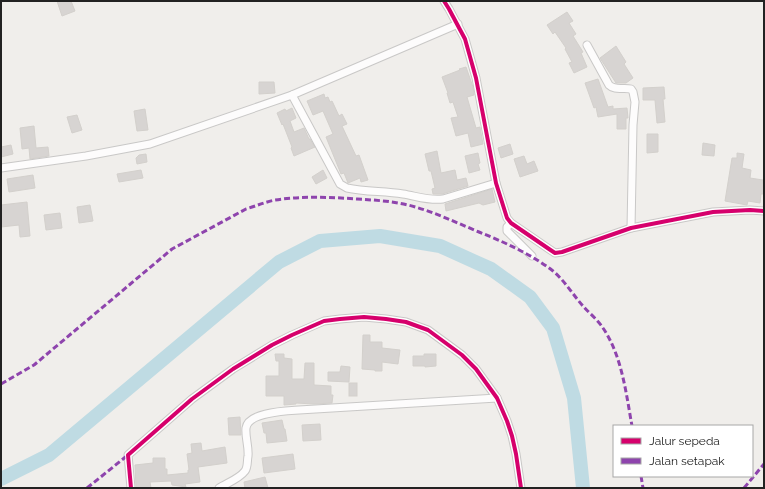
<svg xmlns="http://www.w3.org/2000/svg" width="765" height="489" font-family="Raleway,sans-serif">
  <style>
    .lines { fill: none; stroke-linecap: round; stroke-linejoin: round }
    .river { stroke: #bfdbe3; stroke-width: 14 }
    .building { fill: #d7d4d2; stroke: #d3d0cc }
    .minor-casing { stroke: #c9c8c7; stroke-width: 9 }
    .minor { stroke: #fdfcfc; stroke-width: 7 }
    .quiet { stroke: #8e44ad; stroke-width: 3; stroke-dasharray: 6 3; stroke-linecap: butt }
    .cycleway-casing { stroke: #fff; stroke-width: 6 }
    .cycleway { stroke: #d6006c; stroke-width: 4 }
  </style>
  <rect width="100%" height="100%" fill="#f0eeeb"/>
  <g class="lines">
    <path class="river" d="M 1,479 L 49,455 L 279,262 L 320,241 L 380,236 L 440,246 L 491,269 L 530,297 L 553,328 L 574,398 L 583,488"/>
  </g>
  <g class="building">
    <path d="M 57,1 L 71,1 L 75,11 L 62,16 Z"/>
    <path d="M 567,12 L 573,21 L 569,23 L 576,34 L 573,36 L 583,52 L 581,53 L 587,67 L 574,73 L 569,63 L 572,62 L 565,49 L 566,48 L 555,32 L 553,34 L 547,25 Z"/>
    <path d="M 616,46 L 626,62 L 624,64 L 633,78 L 626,83 L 616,83 L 600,58 Z"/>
    <path d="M 466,67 L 473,87 L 474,95 L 467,97 L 476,128 L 480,127 L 483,144 L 471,147 L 468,133 L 456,136 L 451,118 L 458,117 L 453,102 L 450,103 L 447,93 L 448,93 L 442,77 L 460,70 L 459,69 Z"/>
    <path d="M 598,79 L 608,107 L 613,106 L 613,109 L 627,108 L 628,118 L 626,118 L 626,129 L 617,129 L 617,114 L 598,117 L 596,107 L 594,108 L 585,83 Z"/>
    <path d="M 259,82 L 274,82 L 275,93 L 259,94 Z"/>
    <path d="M 664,87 L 665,99 L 663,99 L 665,122 L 657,123 L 655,100 L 643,100 L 643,88 Z"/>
    <path d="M 324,94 L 325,98 L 328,97 L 330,102 L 332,101 L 333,103 L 339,116 L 342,114 L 347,124 L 342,126 L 356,156 L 359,155 L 368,180 L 361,182 L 360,178 L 348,183 L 344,173 L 341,174 L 326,137 L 333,134 L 323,111 L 313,115 L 307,101 Z"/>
    <path d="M 292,108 L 296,118 L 290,121 L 294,132 L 304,128 L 309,139 L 310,139 L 315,147 L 294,156 L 291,148 L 292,147 L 283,124 L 282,125 L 277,113 L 285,109 L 286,111 Z"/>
    <path d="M 145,109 L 148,130 L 137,131 L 134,111 Z"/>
    <path d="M 77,115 L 82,130 L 72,133 L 67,117 Z"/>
    <path d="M 34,126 L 36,148 L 48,147 L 49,156 L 30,159 L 29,148 L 22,149 L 20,128 Z"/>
    <path d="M 647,134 L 658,134 L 658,152 L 647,153 Z"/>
    <path d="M 703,143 L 715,145 L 714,156 L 702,155 Z"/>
    <path d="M 510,144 L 513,154 L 501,158 L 498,148 Z"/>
    <path d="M 11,145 L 13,154 L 1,157 L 1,147 Z"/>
    <path d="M 437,151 L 441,173 L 455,170 L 457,180 L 466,178 L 468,186 L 442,194 L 433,194 L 432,189 L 435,188 L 431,171 L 429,171 L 425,154 Z"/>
    <path d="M 478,153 L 480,163 L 478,164 L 480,170 L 469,173 L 465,156 Z"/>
    <path d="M 737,153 L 744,154 L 742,168 L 751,170 L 750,178 L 763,180 L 763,184 L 764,184 L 764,194 L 761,194 L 760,203 L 748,201 L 747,205 L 725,201 L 732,158 L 737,158 Z"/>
    <path d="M 146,154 L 147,162 L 137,164 L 136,158 L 139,155 Z"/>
    <path d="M 524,156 L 527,164 L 534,161 L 538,171 L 520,177 L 514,159 Z"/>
    <path d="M 141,170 L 143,178 L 119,182 L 117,174 Z"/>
    <path d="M 323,170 L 327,178 L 316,184 L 312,177 Z"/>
    <path d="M 33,175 L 35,188 L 9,192 L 7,179 Z"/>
    <path d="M 492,189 L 495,202 L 483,205 L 479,203 L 446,211 L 445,204 Z"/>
    <path d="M 27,202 L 30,236 L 20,237 L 19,225 L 1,227 L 1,205 Z"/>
    <path d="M 90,205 L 93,221 L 79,223 L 77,207 Z"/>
    <path d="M 60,213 L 62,228 L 46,230 L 44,215 Z"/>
    <path d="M 363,335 L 370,335 L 370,342 L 382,342 L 382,348 L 400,350 L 398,364 L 382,362 L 382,371 L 375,371 L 375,370 L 362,369 Z"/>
    <path d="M 275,354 L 284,354 L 284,358 L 292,359 L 292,379 L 304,379 L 305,363 L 314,363 L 314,385 L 331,386 L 331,395 L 333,395 L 332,403 L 314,404 L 296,403 L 296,404 L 284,405 L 284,396 L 266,396 L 266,376 L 279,376 L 279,361 L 276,361 Z"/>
    <path d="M 424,354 L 436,354 L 436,366 L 425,367 L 425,366 L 413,366 L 413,356 L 424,356 Z"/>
    <path d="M 341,366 L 350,367 L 349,382 L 328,381 L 328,372 L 340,372 Z"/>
    <rect x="349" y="383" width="8" height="13"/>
    <path d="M 240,417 L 241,435 L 229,435 L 228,418 Z"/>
    <path d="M 282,420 L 284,429 L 285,429 L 287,441 L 267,443 L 266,433 L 264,433 L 262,423 Z"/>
    <path d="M 320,424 L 321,440 L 303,441 L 302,425 Z"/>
    <path d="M 201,443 L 202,451 L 225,447 L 227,463 L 198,467 L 200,482 L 185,484 L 186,487 L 172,485 L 171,481 L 150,482 L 151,488 L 136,488 L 135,465 L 153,463 L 153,458 L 165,458 L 165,469 L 167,469 L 167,475 L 188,473 L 188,470 L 189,470 L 187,454 L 192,453 L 191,444 Z"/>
    <path d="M 293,454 L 295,469 L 264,473 L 262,458 Z"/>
    <path d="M 265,477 L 268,488 L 245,488 L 244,482 Z"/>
  </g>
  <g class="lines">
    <g class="minor-casing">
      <g id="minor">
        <path d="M 444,1 L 449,9 L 465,39 L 476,78 L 496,183 L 507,218 L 511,223 L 549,249 L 555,253 L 562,252 L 631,228 L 713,212 L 750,210 L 764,211"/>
        <path d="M 587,45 L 609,85 C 615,91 623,87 631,89 L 633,92 L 635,102 L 633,125 L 631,228"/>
        <path d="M 292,95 L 340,184 L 347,188 C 365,192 384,191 403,194 C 416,196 429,201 443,199 L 496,183"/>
        <path d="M 1,168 L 86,156 L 150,144 L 292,95 L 458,24"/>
        <path d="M 511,223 L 507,227 L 507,231 L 532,256"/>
        <path d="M 131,488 L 128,455 L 192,399 L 233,369 L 272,345 L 292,335 L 324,321 L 340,319 L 364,317 L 386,319 L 406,322 L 428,330 L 462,355 L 476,369 L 497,398 L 507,421 L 512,436 L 516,454 L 521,488"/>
        <path d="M 219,488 C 227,483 239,479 245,471 C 248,467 247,461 248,456 C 249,447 245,437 246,428 C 248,412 286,411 299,410 L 497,398"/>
      </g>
    </g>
    <use href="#minor" class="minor"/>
    <g class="quiet">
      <path d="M 1,384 L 34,365 L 172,249 L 246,209 C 256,206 265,202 275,200 C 302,196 330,197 357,199 C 374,200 391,201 408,205 C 432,211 455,222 479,232 C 504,242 531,254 553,271 C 565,281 573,295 583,306 C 589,313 598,320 603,328 C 622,356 626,393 632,426"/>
      <path d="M 641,476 L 643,488"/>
      <path d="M 87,488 L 128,455"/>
      <path d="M 744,488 L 764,464"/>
    </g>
    <g class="cycleway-casing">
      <g id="cycleway">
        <path d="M 444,1 L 449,9 L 465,39 L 476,78 L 496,183 L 507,218 L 511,223 L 549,249 L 555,253 L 562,252 L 631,228 L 713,212 L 750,210 L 764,211"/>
        <path d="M 131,488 L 128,455 L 192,399 L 233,369 L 272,345 L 292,335 L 324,321 L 340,319 L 364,317 L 386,319 L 406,322 L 428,330 L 462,355 L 476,369 L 497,398 L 507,421 L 512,436 L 516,454 L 521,488"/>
      </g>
    </g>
    <use href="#cycleway" class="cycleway"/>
  </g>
  <rect width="765" height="489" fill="none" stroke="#222222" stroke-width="4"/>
  <rect x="613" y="425" width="140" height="52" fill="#ffffff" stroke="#a7a7a7"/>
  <rect x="621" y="438" width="20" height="6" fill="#d6006c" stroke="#a7a7a7"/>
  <text x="649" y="445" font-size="12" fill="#222222">Jalur sepeda</text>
  <rect x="621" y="458" width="20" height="6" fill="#8e44ad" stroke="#a7a7a7"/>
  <text x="649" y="465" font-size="12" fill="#222222">Jalan setapak</text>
</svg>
